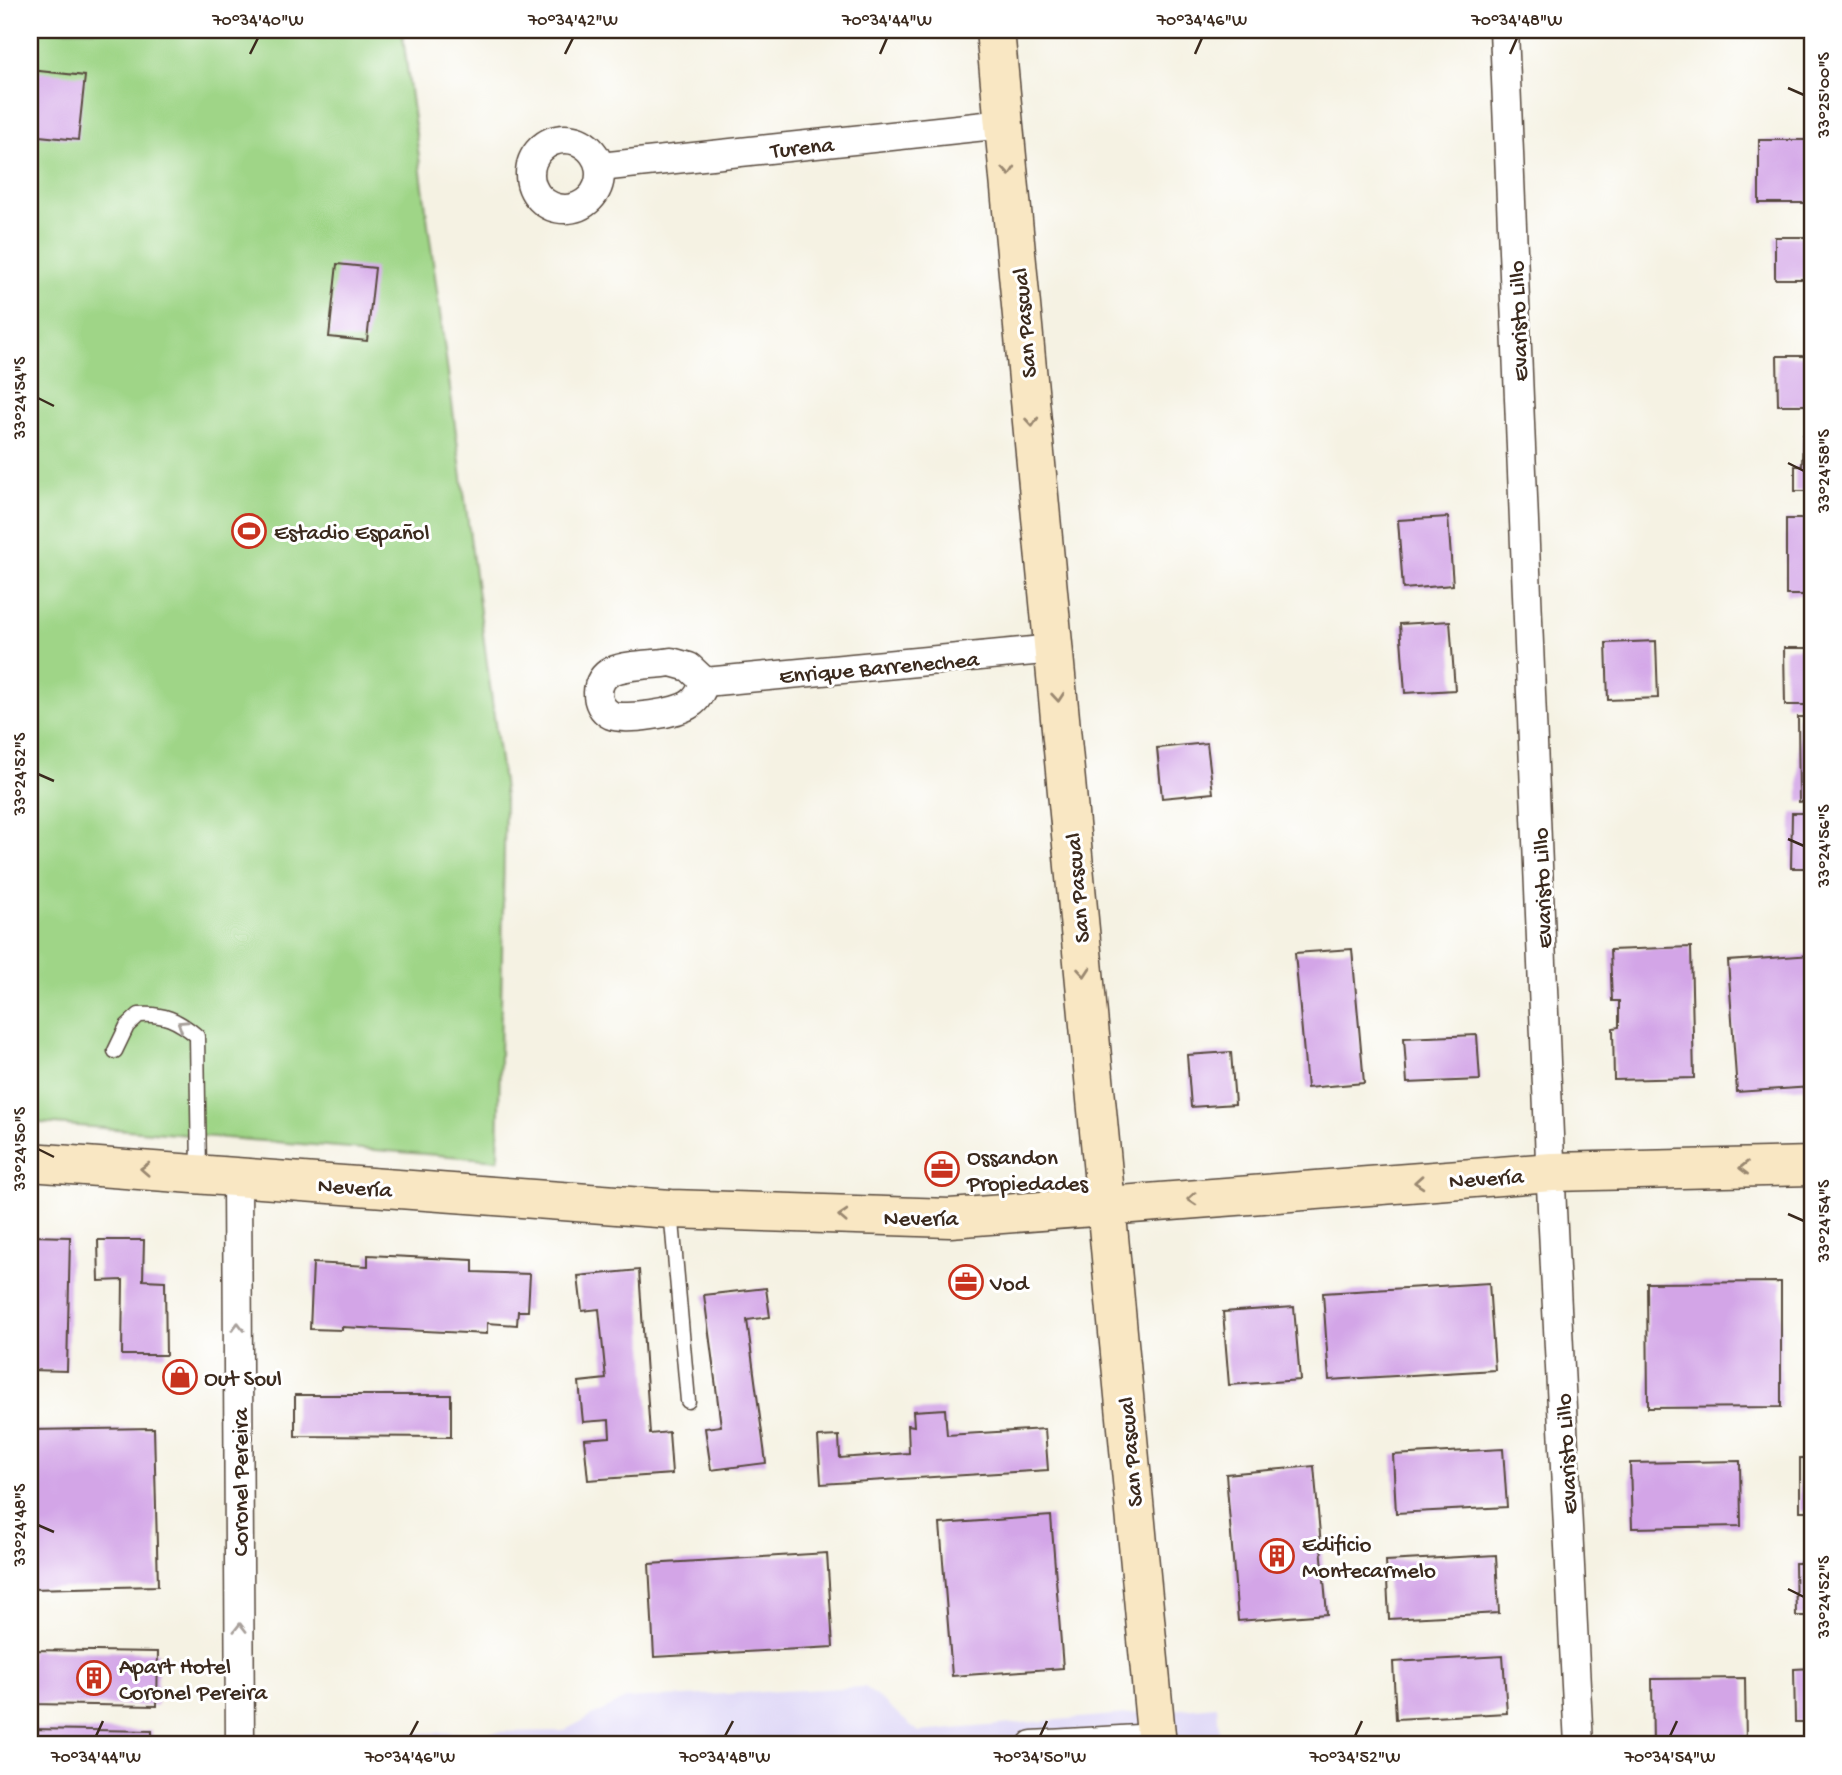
<svg xmlns="http://www.w3.org/2000/svg" width="1842" height="1775" font-family="'Gochi Hand',sans-serif">
  <style>
    .built { fill: #ddd5f6 }
    .green { fill: #9fd587; stroke: #6d8052; stroke-width: 2 }
    .building { fill: #d3a5e7 }
    .lines { fill: none; stroke-linecap: round; stroke-linejoin: round }
    .lane-casing { stroke: #57483c; stroke-width: 17 }
    .street-casing { stroke: #57483c; stroke-width: 31 }
    .secondary-casing { stroke: #57483c; stroke-width: 41 }
    .lane { stroke: #fff; stroke-width: 14 }
    .street { stroke: #fff; stroke-width: 28 }
    .secondary { stroke: #f9e7c3; stroke-width: 38 }
    .oneway { stroke: #9a8870 }
    .oneway2 { stroke: #a79f9a }
    .ticks { fill: none; stroke: #3b2a1e; stroke-width: 2.5 }
    .labels { text-anchor: middle; stroke-width: 6; stroke-linejoin: round; paint-order: stroke }
    .street-label { font-size: 23px; fill: #3b2a1e; stroke: #fff }
    .poi-label { font-size: 23px; fill: #3b2a1e; stroke: #fff; text-anchor: start }
    .neatline { fill: none; stroke: #3b2a1e; stroke-width: 2.5 }
    .ticks-label { font-size: 18px; text-anchor: middle; fill: #3b2a1e }
  </style>
  <rect width="100%" height="100%" fill="#fff"/>
  <filter id="ink" filterUnits="userSpaceOnUse"><feTurbulence type="fractalNoise" baseFrequency=".0143" numOctaves="2"/><feDisplacementMap in="SourceGraphic" scale="14" xChannelSelector="R" yChannelSelector="G"/><feConvolveMatrix kernelMatrix="1 2 1 2 8 2 1 2 1" color-interpolation-filters="sRGB"/></filter>
  <filter id="wash" filterUnits="userSpaceOnUse"><feTurbulence type="fractalNoise" baseFrequency=".00686" numOctaves="4" result="noise"/><feDisplacementMap in="SourceGraphic" scale="28" xChannelSelector="R" yChannelSelector="G"/><feGaussianBlur stdDeviation="1.57" result="paint"/><feColorMatrix in="noise" values="0 0 0 0 0 0 0 0 0 0 0 0 0 0 0 0 0 1.4 0 .05"/><feComposite in="paint" operator="in"/></filter>
  <g filter="url(#wash)">
    <rect width="100%" height="100%" fill="#f5f2e3"/>
    <path class="built" d="M 865,1687 L 919,1732 L 1217,1706 L 1220,1745 L 183,1745 L 183,1736 L 563,1731 L 625,1699 Z"/>
    <path class="green" d="M 30,30 L 402,30 L 505,798 L 498,1160 L 30,1122 Z"/>
    <g id="blocks">
      <g class="building">
        <path d="M 30,70 L 85,76 L 78,140 L 30,135 Z"/>
        <rect x="1759" y="140" width="53" height="63"/>
        <rect x="1775" y="237" width="37" height="42"/>
        <path d="M 337,264 L 375,268 L 367,341 L 329,337 Z"/>
        <path d="M 1777,356 L 1812,356 L 1812,405 L 1778,405 Z"/>
        <path d="M 1803,435 L 1812,435 L 1812,491 L 1795,491 L 1795,466 L 1802,466 Z"/>
        <path d="M 1448,517 L 1453,585 L 1403,589 L 1398,520 Z"/>
        <rect x="1786" y="519" width="26" height="76"/>
        <path d="M 1450,621 L 1455,690 L 1405,693 L 1400,624 Z"/>
        <path d="M 1656,641 L 1658,698 L 1608,700 L 1606,643 Z"/>
        <path d="M 1784,648 L 1812,648 L 1812,705 L 1785,705 Z"/>
        <path d="M 1798,717 L 1812,717 L 1812,801 L 1799,802 Z"/>
        <path d="M 1207,743 L 1213,793 L 1162,798 L 1157,748 Z"/>
        <path d="M 1792,813 L 1812,813 L 1812,868 L 1791,868 Z"/>
        <path d="M 1691,947 L 1694,1078 L 1614,1080 L 1613,1028 L 1619,1027 L 1619,1001 L 1612,1001 L 1610,950 Z"/>
        <path d="M 1352,949 L 1364,1083 L 1307,1088 L 1295,953 Z"/>
        <path d="M 1812,955 L 1812,1087 L 1737,1092 L 1728,961 Z"/>
        <path d="M 1477,1035 L 1480,1080 L 1407,1083 L 1404,1038 Z"/>
        <path d="M 1231,1052 L 1235,1104 L 1191,1107 L 1187,1055 Z"/>
        <path d="M 30,1236 L 70,1237 L 67,1371 L 30,1370 Z"/>
        <path d="M 98,1240 L 144,1240 L 143,1280 L 165,1281 L 166,1355 L 122,1355 L 123,1280 L 99,1281 Z"/>
        <path d="M 368,1255 L 473,1260 L 473,1272 L 530,1274 L 528,1311 L 518,1311 L 517,1325 L 487,1323 L 487,1334 L 342,1327 L 342,1330 L 310,1329 L 313,1263 L 368,1266 Z"/>
        <path d="M 639,1270 L 650,1434 L 669,1432 L 672,1474 L 588,1480 L 584,1439 L 610,1437 L 609,1420 L 583,1422 L 579,1382 L 606,1379 L 599,1309 L 582,1311 L 578,1276 Z"/>
        <path d="M 1781,1282 L 1781,1407 L 1648,1408 L 1647,1283 Z"/>
        <path d="M 1489,1283 L 1495,1370 L 1329,1380 L 1323,1293 Z"/>
        <path d="M 766,1288 L 770,1317 L 747,1320 L 766,1463 L 711,1470 L 705,1428 L 721,1426 L 704,1295 Z"/>
        <path d="M 1294,1307 L 1300,1380 L 1229,1385 L 1223,1312 Z"/>
        <path d="M 295,1395 L 451,1395 L 451,1437 L 295,1436 Z"/>
        <path d="M 945,1409 L 947,1435 L 1045,1429 L 1048,1470 L 821,1484 L 818,1437 L 839,1436 L 840,1458 L 909,1453 L 908,1425 L 914,1426 L 913,1411 Z"/>
        <path d="M 154,1428 L 158,1586 L 30,1589 L 30,1430 Z"/>
        <path d="M 1503,1449 L 1507,1507 L 1396,1513 L 1393,1455 Z"/>
        <rect x="1800" y="1458" width="12" height="53"/>
        <path d="M 1740,1461 L 1741,1526 L 1632,1528 L 1630,1463 Z"/>
        <path d="M 1314,1466 L 1327,1614 L 1238,1621 L 1226,1474 Z"/>
        <path d="M 1051,1516 L 1063,1668 L 952,1676 L 940,1524 Z"/>
        <path d="M 827,1553 L 833,1647 L 654,1657 L 649,1564 Z"/>
        <path d="M 1496,1555 L 1499,1613 L 1389,1619 L 1386,1561 Z"/>
        <path d="M 1795,1563 L 1812,1563 L 1812,1616 L 1796,1616 Z"/>
        <path d="M 30,1650 L 158,1652 L 157,1706 L 30,1704 Z"/>
        <path d="M 1503,1656 L 1507,1713 L 1396,1719 L 1393,1662 Z"/>
        <path d="M 1812,1668 L 1812,1722 L 1795,1722 L 1794,1669 Z"/>
        <path d="M 1745,1678 L 1746,1745 L 1653,1745 L 1652,1679 Z"/>
        <path d="M 30,1729 L 152,1731 L 152,1745 L 30,1745 Z"/>
      </g>
    </g>
  </g>
  <g filter="url(#ink)">
    <use href="#blocks" fill-opacity="0" stroke="#57483c" stroke-width="2"/>
    <g class="lines">
      <g class="lane-casing">
        <g id="lane">
          <path d="M 115,1051 L 127,1026 L 139,1015 C 163,1013 178,1020 197,1036 L 199,1173"/>
          <path d="M 671,1210 L 688,1401"/>
        </g>
      </g>
      <g class="street-casing">
        <g id="street">
          <path d="M 1504,30 L 1552,1209 L 1579,1745"/>
          <circle cx="565" cy="174" r="35"/>
          <path d="M 600,167 L 1004,124"/>
          <path d="M 671,662 L 689,667 L 705,682 C 701,691 698,699 690,704 C 678,713 625,721 611,715 C 593,706 594,679 612,671 C 629,664 653,665 671,662 Z"/>
          <path d="M 705,682 L 1054,649"/>
          <path d="M 237,1177 L 240,1745"/>
          <path d="M 1032,1745 L 1156,1738"/>
        </g>
      </g>
      <g class="secondary-casing">
        <g id="secondary">
          <path d="M 995,30 L 1157,1745"/>
          <path d="M 30,1162 L 671,1209 L 950,1218 L 1552,1172 L 1812,1166"/>
        </g>
      </g>
      <use href="#lane" class="lane"/>
      <use href="#street" class="street"/>
      <use href="#secondary" class="secondary"/>
    </g>
    <defs><path id="oneway-chevron" d="M-2-3.5L2.5 0L-2 3.5" fill="none" stroke-width="1.6" stroke-linecap="round" stroke-linejoin="round" transform="scale(1.75)"/></defs>
    <g class="oneway">
      <use href="#oneway-chevron" transform="translate(1009 171) rotate(85)"/>
      <use href="#oneway-chevron" transform="translate(1032 422) rotate(85)"/>
      <use href="#oneway-chevron" transform="translate(1058 697) rotate(85)"/>
      <use href="#oneway-chevron" transform="translate(1084 972) rotate(85)"/>
      <use href="#oneway-chevron" transform="translate(1744 1168) rotate(179)"/>
      <use href="#oneway-chevron" transform="translate(145 1169) rotate(-177)"/>
      <use href="#oneway-chevron" transform="translate(1419 1182) rotate(176)"/>
      <use href="#oneway-chevron" transform="translate(1192 1199) rotate(176)"/>
      <use href="#oneway-chevron" transform="translate(843 1216) rotate(-177)"/>
    </g>
    <g class="oneway2">
      <use href="#oneway-chevron" transform="translate(182 1025) rotate(-147)"/>
      <use href="#oneway-chevron" transform="translate(238 1327) rotate(-90)"/>
      <use href="#oneway-chevron" transform="translate(240 1628) rotate(-90)"/>
    </g>
  </g>
  <path class="ticks" d="M 250,54 L 258,38M 565,54 L 573,38M 880,54 L 887,38M 1195,54 L 1202,38M 1510,54 L 1517,38M 1788,88 L 1804,95M 38,398 L 54,406M 1788,463 L 1804,471M 38,774 L 54,781M 1788,839 L 1804,846M 38,1149 L 54,1157M 1788,1214 L 1804,1221M 38,1525 L 54,1532M 1788,1589 L 1804,1597M 96,1736 L 103,1721M 410,1736 L 418,1721M 725,1736 L 733,1721M 1040,1736 L 1047,1721M 1355,1736 L 1362,1721M 1670,1736 L 1677,1721"/>
  <defs>
    <g id="stadium-ring" transform="scale(1.75)"><circle r="9.5" fill="#fff" stroke="#c8321e" stroke-width="1.5"/><path d="M0-5a6.5 5 0 1 0 0 10a6.5 5 0 1 0 0-10ZM-3.5-1.8h7v3.6h-7Z" fill="#c8321e"/></g>
    <g id="office-ring" transform="scale(1.75)"><circle r="9.5" fill="#fff" stroke="#c8321e" stroke-width="1.5"/><path d="M-6-3h4V-5.5h4V-3h4V5H-6ZM-1-4.5V-3h2v-1.5ZM-6 0V1H6V0Z" fill="#c8321e"/></g>
    <g id="shop-ring" transform="scale(1.75)"><circle r="9.5" fill="#fff" stroke="#c8321e" stroke-width="1.5"/><path d="M-5-2.5h2.3a2.7 3.5 0 0 1 5.4 0H5L5.5 6h-11ZM-1.5-2.5h3a1.5 2.3 0 0 0-3 0Z" fill="#c8321e"/></g>
    <g id="building-ring" transform="scale(1.75)"><circle r="9.5" fill="#fff" stroke="#c8321e" stroke-width="1.5"/><path d="M-4-6H4V6H1V3H-1V6H-4ZM-2.5-4.3h1.7v1.8h-1.7ZM.8-4.3h1.7v1.8H.8ZM-2.5-1h1.7V.8h-1.7ZM.8-1h1.7V.8H.8Z" fill="#c8321e"/></g>
  </defs>
  <g fill-rule="evenodd">
    <use href="#stadium-ring" x="249" y="531"/>
    <use href="#office-ring" x="942" y="1169"/>
    <use href="#office-ring" x="966" y="1282"/>
    <use href="#shop-ring" x="180" y="1377"/>
    <use href="#building-ring" x="1277" y="1556"/>
    <use href="#building-ring" x="94" y="1678"/>
  </g>
  <g class="labels">
    <g class="street-label">
      <text transform="translate(802 146) rotate(-6)" y="8">Turena</text>
      <text transform="translate(1517 321) rotate(-92)" y="8">Evaristo Lillo</text>
      <text transform="translate(1023 323) rotate(-95)" y="8">San Pascual</text>
      <text transform="translate(879 666) rotate(-5)" y="8">Enrique Barrenechea</text>
      <text transform="translate(1076 888) rotate(-95)" y="8">San Pascual</text>
      <text transform="translate(1541 888) rotate(-92)" y="8">Evaristo Lillo</text>
      <text transform="translate(1486 1177) rotate(-4)" y="8">Nevería</text>
      <text transform="translate(355 1186) rotate(4)" y="8">Nevería</text>
      <text x="921" y="1225">Nevería</text>
      <text transform="translate(1129 1452) rotate(-95)" y="8">San Pascual</text>
      <text transform="translate(1565 1454) rotate(-93)" y="8">Evaristo Lillo</text>
      <text transform="translate(239 1482) rotate(-90)" y="8">Coronel Pereira</text>
    </g>
    <g class="poi-label">
      <text x="274" y="539">Estadio Español</text>
      <text x="967" y="1164">Ossandon<tspan x="967" dy="26">Propiedades</tspan></text>
      <text x="990" y="1290">Vod</text>
      <text x="204" y="1385">Out Soul</text>
      <text x="1302" y="1551">Edificio<tspan x="1302" dy="26">Montecarmelo</tspan></text>
      <text x="119" y="1673">Apart Hotel<tspan x="119" dy="26">Coronel Pereira</tspan></text>
    </g>
  </g>
  <rect width="1842" height="1775" fill="none" stroke="#fff" stroke-width="77"/>
  <rect x="38" y="38" width="1766" height="1698" class="neatline"/>
  <g class="ticks-label">
    <text x="258" y="25">70°34'40"W</text>
    <text x="573" y="25">70°34'42"W</text>
    <text x="887" y="25">70°34'44"W</text>
    <text x="1202" y="25">70°34'46"W</text>
    <text x="1517" y="25">70°34'48"W</text>
    <text transform="translate(1823 95) rotate(-90)" y="6">33°25'00"S</text>
    <text transform="translate(19 398) rotate(-90)" y="6">33°24'54"S</text>
    <text transform="translate(1823 471) rotate(-90)" y="6">33°24'58"S</text>
    <text transform="translate(19 774) rotate(-90)" y="6">33°24'52"S</text>
    <text transform="translate(1823 846) rotate(-90)" y="6">33°24'56"S</text>
    <text transform="translate(19 1149) rotate(-90)" y="6">33°24'50"S</text>
    <text transform="translate(1823 1221) rotate(-90)" y="6">33°24'54"S</text>
    <text transform="translate(19 1525) rotate(-90)" y="6">33°24'48"S</text>
    <text transform="translate(1823 1597) rotate(-90)" y="6">33°24'52"S</text>
    <text x="96" y="1762">70°34'44"W</text>
    <text x="410" y="1762">70°34'46"W</text>
    <text x="725" y="1762">70°34'48"W</text>
    <text x="1040" y="1762">70°34'50"W</text>
    <text x="1355" y="1762">70°34'52"W</text>
    <text x="1670" y="1762">70°34'54"W</text>
  </g>
</svg>
